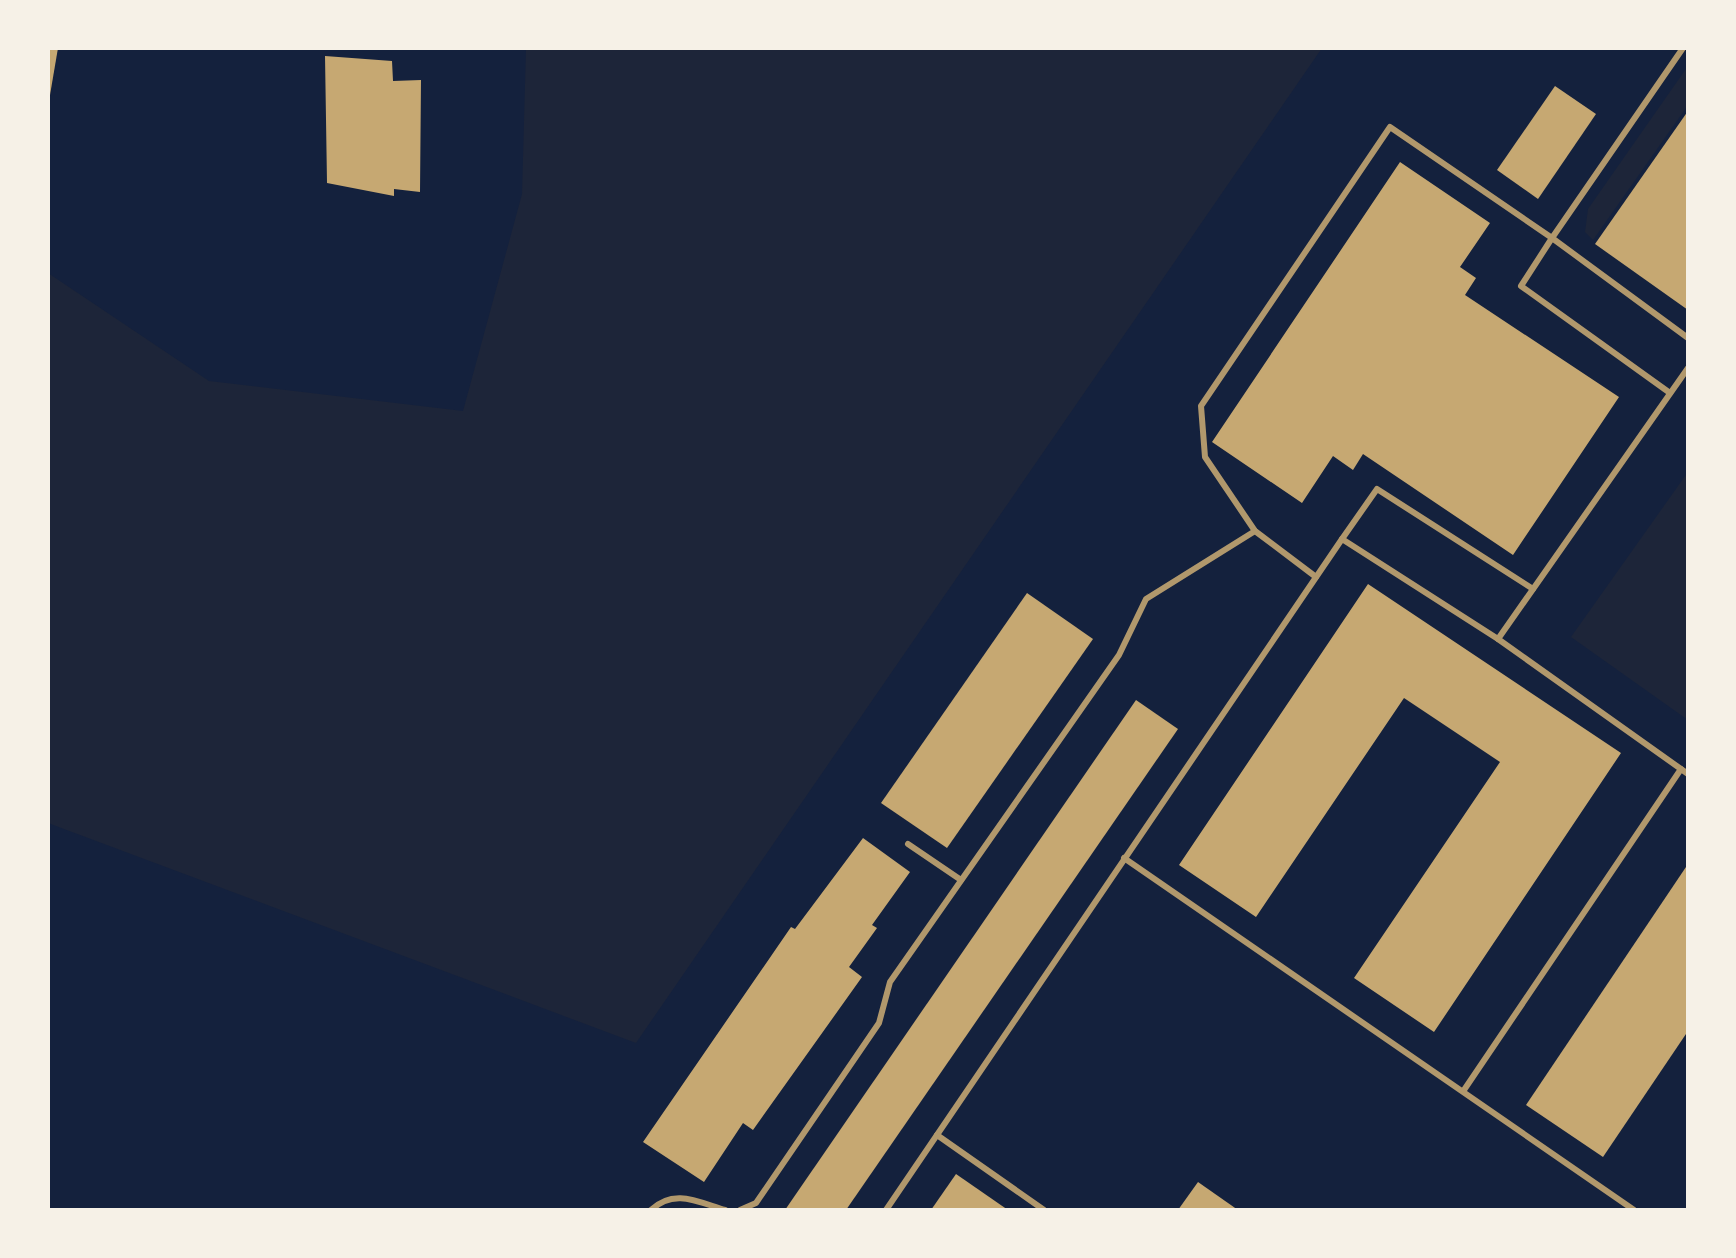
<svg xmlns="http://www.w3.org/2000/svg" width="1736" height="1258" font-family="Manrope,sans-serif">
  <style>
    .green { fill: #1d2539 }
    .building { fill: #c6a872 }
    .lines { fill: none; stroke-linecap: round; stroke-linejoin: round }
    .service { stroke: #b1986c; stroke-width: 6 }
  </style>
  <rect width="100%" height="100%" fill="#14213d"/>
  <g class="green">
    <path d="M 526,48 L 1322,48 L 636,1043 L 48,823 L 48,273 L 209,381 L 463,411 L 522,194 Z"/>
    <path d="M 1688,66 L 1688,105 L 1593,240 L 1585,232 L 1588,209 Z"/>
    <path d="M 1688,472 L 1688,720 L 1571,637 Z"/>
  </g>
  <g class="building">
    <path d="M 48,48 L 58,48 L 50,95 L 48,95 Z"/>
    <path d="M 325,56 L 392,61 L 393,81 L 421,80 L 420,192 L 394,189 L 394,196 L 327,183 Z"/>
    <path d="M 1555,86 L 1596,114 L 1538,199 L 1497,170 Z"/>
    <path d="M 1688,111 L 1688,310 L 1595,244 Z"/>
    <path d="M 1400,162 L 1490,223 L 1460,267 L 1476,278 L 1465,295 L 1619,397 L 1513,555 L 1363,454 L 1353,470 L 1333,456 L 1302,503 L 1212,442 Z"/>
    <path d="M 1368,584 L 1621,753 L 1434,1032 L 1354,978 L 1500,762 L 1404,698 L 1256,917 L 1179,865 Z"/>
    <path d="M 1027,593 L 1093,639 L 947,848 L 881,803 Z"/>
    <path d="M 1136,700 L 1178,729 L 846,1210 L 785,1210 Z"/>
    <path d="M 863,838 L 910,872 L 872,925 L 877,928 L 849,967 L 862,977 L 753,1130 L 743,1123 L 704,1182 L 643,1142 L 791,927 L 795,929 Z"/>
    <path d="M 1688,864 L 1688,1031 L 1603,1157 L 1526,1105 Z"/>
    <path d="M 956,1174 L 1008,1210 L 931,1210 Z"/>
    <path d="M 1198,1182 L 1238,1210 L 1178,1210 Z"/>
  </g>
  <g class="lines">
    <g class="service">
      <path d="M 1670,393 L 1521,286 L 1552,238 L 1688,338"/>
      <path d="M 1316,577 L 1255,531 L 1205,457 L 1201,406 L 1390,127 L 1552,238 L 1683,48"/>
      <path d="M 1533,589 L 1377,489 L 1342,539 L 1498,639 L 1688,774"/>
      <path d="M 1498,639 L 1688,368"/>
      <path d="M 908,844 L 961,880"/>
      <path d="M 1124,858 L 1634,1210"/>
      <path d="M 1464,1090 L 1681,769"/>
      <path d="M 937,1135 L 1044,1210"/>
      <path d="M 651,1210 C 674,1188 698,1202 725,1210"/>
      <path d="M 740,1210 L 756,1203 L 879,1023 L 890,982 L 1119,655 L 1146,599 L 1255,531"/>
      <path d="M 886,1210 L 1342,539"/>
    </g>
  </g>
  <rect width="1736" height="1258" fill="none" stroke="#f6f1e7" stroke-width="100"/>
</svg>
